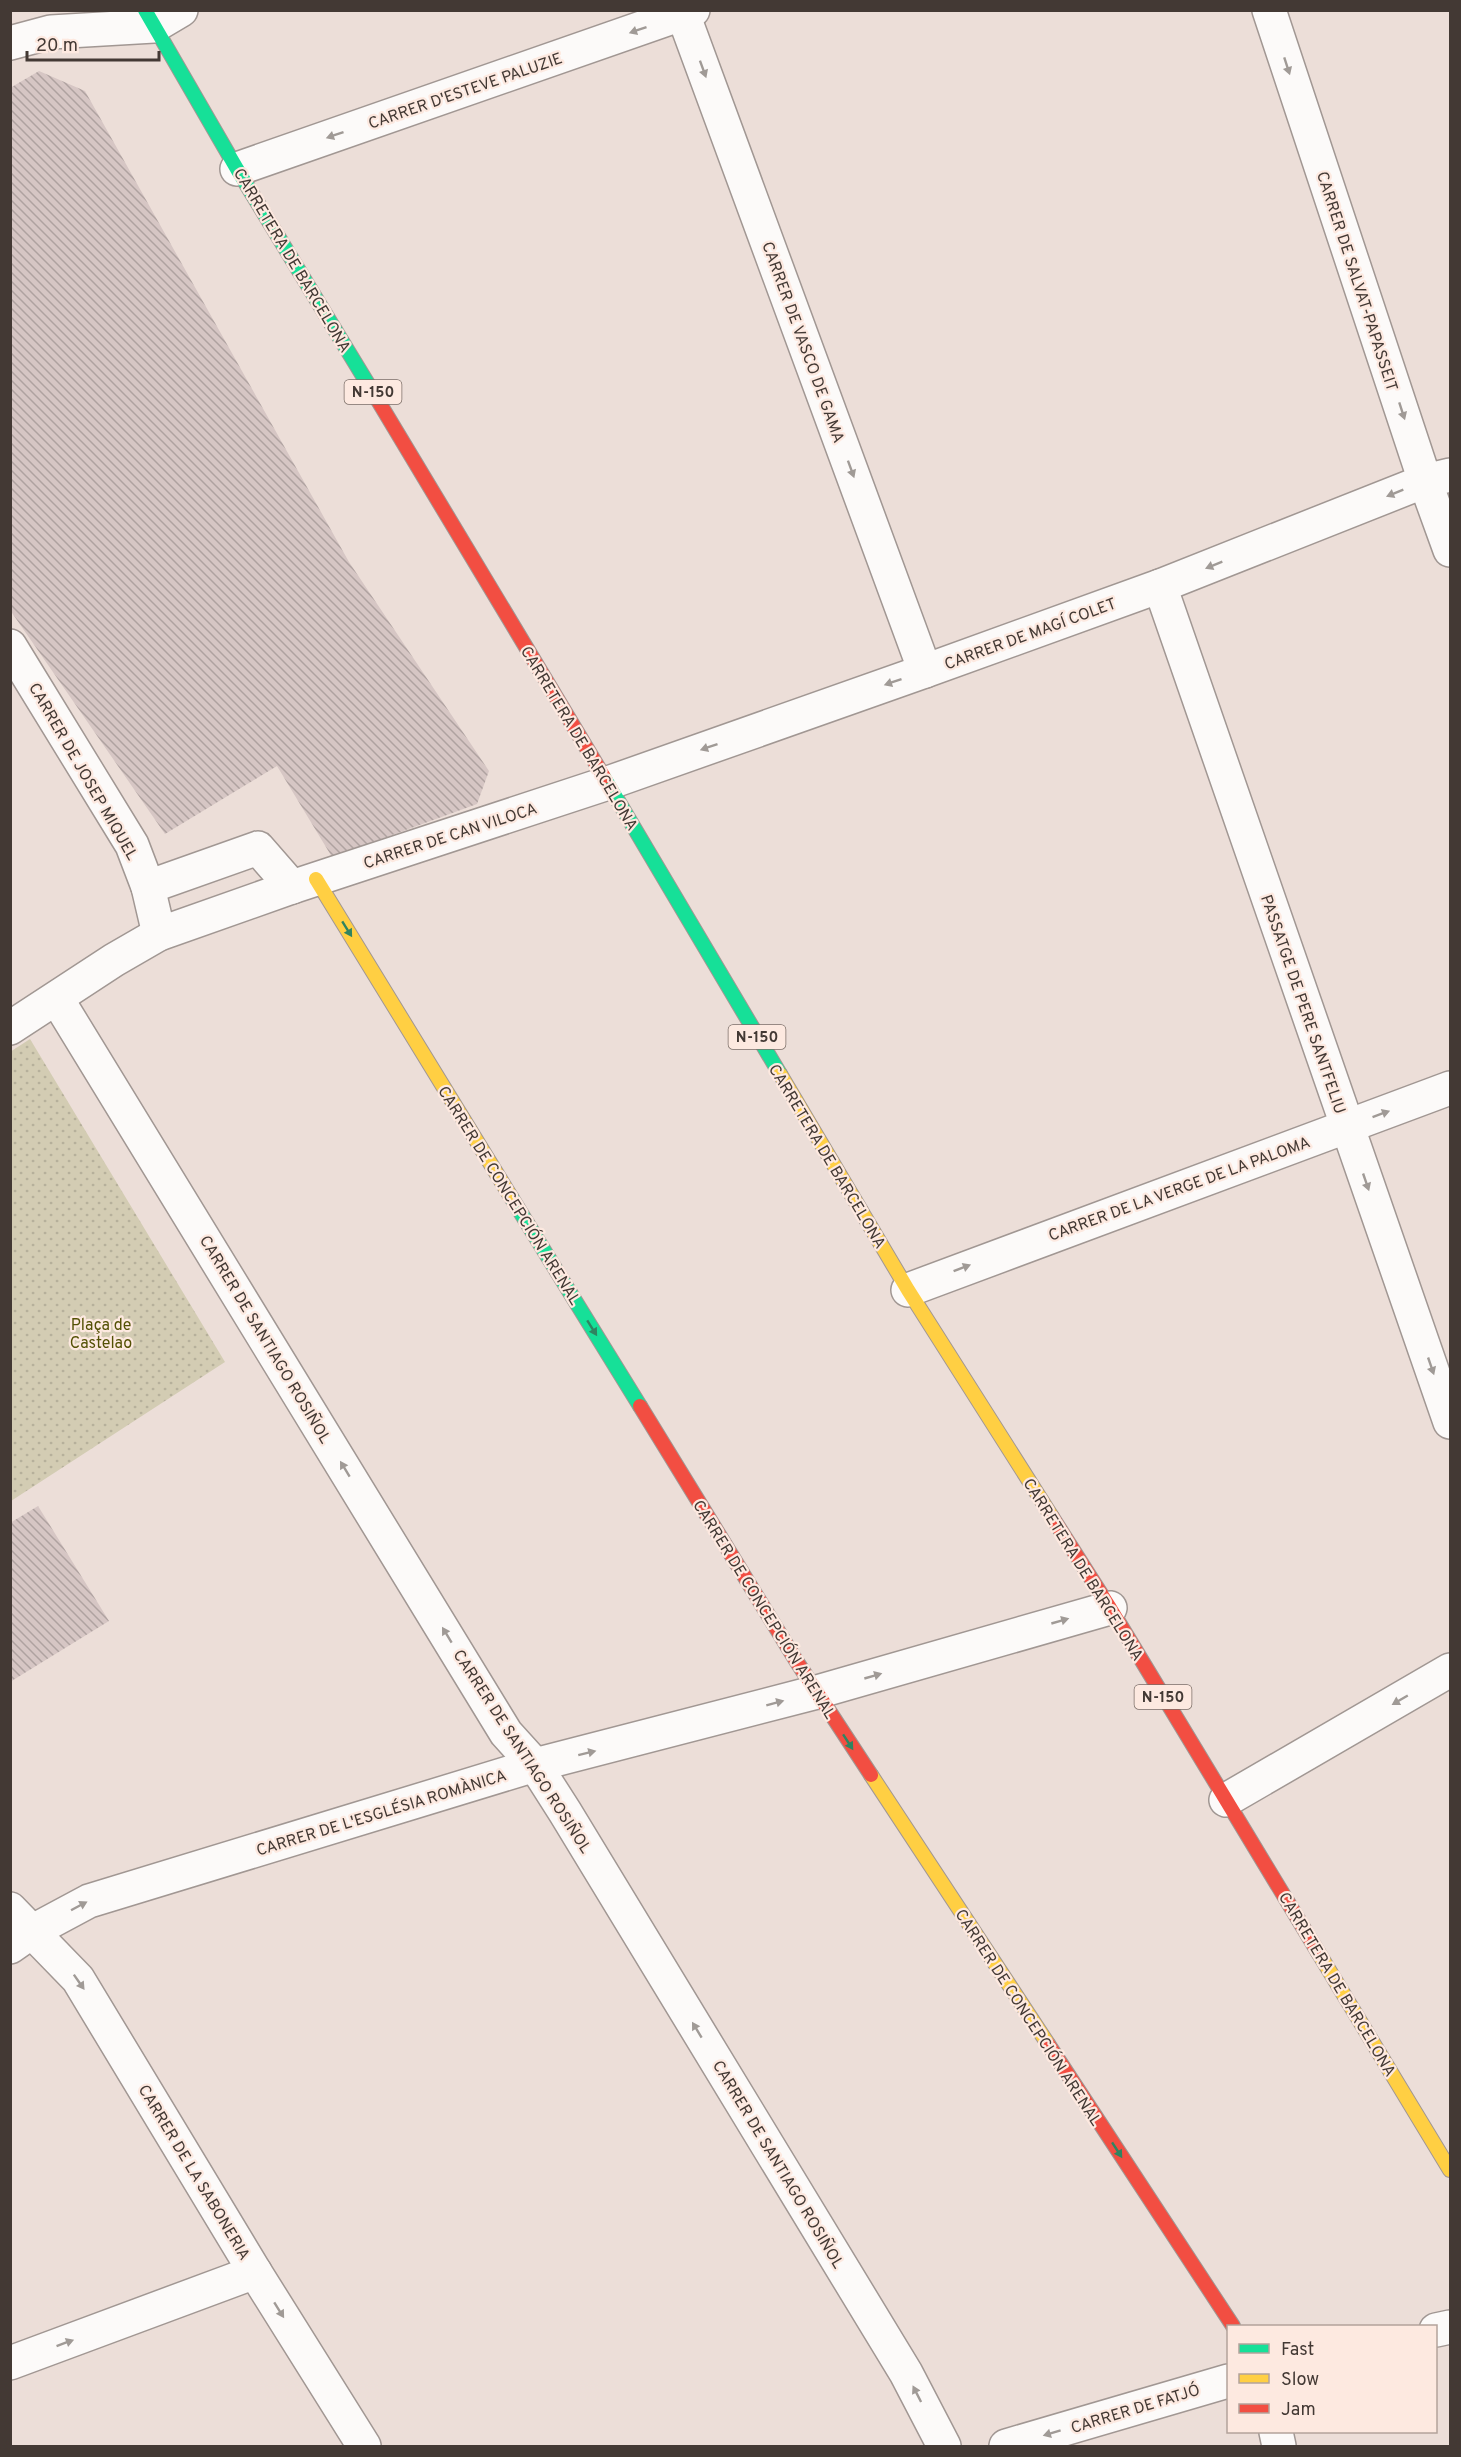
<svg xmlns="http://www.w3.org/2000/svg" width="1461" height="2457" font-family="Overpass,sans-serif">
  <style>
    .park { fill: url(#park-dots) }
    .building { fill: url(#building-back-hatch) }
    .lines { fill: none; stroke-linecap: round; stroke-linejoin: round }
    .street-casing { stroke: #a19793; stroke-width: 36 }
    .fast-casing { stroke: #a19793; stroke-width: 16 }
    .slow-casing { stroke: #a19793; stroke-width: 16 }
    .jam-casing { stroke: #a19793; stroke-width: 16 }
    .street { stroke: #fcfaf9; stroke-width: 33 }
    .fast { stroke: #16e098; stroke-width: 14 }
    .slow { stroke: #ffcf43; stroke-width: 14 }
    .jam { stroke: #f24e42; stroke-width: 14 }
    .oneway { fill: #a09a96 }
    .oneway2 { fill: #2f8461 }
    .labels { text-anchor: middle; stroke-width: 4.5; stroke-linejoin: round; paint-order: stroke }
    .shield { fill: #fde9e0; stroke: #7b6e68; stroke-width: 1.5 }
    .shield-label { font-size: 15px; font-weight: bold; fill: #433934 }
    .street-label { font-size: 16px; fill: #433934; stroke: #fde9e0 }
    .park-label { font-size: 16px; fill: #535004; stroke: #fde9e0 }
  </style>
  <defs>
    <pattern id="park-dots" width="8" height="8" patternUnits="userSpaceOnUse" patternTransform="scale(1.5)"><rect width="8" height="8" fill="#d3ccb3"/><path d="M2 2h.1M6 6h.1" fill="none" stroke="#b6b09b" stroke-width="1.8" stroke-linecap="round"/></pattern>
    <pattern id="building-back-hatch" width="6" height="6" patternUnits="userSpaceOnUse" patternTransform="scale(1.5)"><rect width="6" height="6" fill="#d6c6c4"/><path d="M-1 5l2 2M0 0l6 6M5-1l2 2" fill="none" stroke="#afa2a0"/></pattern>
  </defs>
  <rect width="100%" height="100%" fill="#ecded8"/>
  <path class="park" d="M 30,1039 L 225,1362 L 11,1501 L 10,1052 Z"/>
  <g class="building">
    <path d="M 39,71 L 85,91 L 349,562 L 489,771 L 477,804 L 332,857 L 277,766 L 165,834 L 10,610 L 10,88 Z"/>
    <path d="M 38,1506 L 109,1621 L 10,1682 L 10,1523 Z"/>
  </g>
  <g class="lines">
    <g class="street-casing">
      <g id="street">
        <path d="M 1269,10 L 1425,481 L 1450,550"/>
        <path d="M 683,14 L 925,671"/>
        <path d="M 10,43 L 51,32 L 154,26 L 181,10"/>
        <path d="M 237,169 L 693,10"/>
        <path d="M 1160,586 L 1450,1422"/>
        <path d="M 10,646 L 132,845 L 148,887 L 159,934"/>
        <path d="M 148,887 L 258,848 L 292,887"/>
        <path d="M 57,999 L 506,1733 L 535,1765 L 565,1812 L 906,2373 L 944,2446"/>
        <path d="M 10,1028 L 114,960 L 159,934 L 292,887 L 608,783 L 925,671 L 1160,586 L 1425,481 L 1450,475"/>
        <path d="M 908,1290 L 1450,1088"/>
        <path d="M 1226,1800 L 1450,1670"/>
        <path d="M 10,1909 L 78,1979 L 255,2272 L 364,2446"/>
        <path d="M 10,1947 L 33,1931 L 89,1901 L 535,1765 L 817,1692 L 1110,1608"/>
        <path d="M 1436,2330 L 1450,2327"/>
        <path d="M 10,2363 L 255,2272"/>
        <path d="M 1276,2432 L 1279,2446"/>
        <path d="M 1006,2446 L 1228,2381"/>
      </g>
    </g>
    <g class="fast-casing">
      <g id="fast">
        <path d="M 145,10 L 237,169 L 371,389"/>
        <path d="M 604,777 L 780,1074"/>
        <path d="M 511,1197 L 640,1406"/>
      </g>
    </g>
    <g class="slow-casing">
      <g id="slow">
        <path d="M 316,879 L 511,1197"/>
        <path d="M 780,1074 L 908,1290 L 1052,1517"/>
        <path d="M 871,1775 L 1048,2044"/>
        <path d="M 1318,1952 L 1450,2170"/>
      </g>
    </g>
    <g class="jam-casing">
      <g id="jam">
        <path d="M 371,389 L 604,777"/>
        <path d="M 640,1406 L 797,1662 L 871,1775"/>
        <path d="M 1052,1517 L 1110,1608 L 1318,1952"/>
        <path d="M 1048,2044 L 1233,2326"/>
      </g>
    </g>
    <use href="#street" class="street"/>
    <use href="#fast" class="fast"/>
    <use href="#slow" class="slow"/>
    <use href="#jam" class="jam"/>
  </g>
  <defs><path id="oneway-solid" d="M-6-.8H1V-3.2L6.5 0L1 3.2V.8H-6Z" transform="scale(1.5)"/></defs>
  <g class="oneway">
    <use href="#oneway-solid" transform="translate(638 30) rotate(161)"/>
    <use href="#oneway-solid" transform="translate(1287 66) rotate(72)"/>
    <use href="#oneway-solid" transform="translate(703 69) rotate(70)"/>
    <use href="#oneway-solid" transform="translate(335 135) rotate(161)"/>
    <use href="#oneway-solid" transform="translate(1402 411) rotate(72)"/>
    <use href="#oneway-solid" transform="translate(851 469) rotate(70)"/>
    <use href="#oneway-solid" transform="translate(1395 493) rotate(158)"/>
    <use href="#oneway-solid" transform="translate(1214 565) rotate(158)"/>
    <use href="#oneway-solid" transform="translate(893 682) rotate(161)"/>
    <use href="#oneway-solid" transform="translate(709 747) rotate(161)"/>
    <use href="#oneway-solid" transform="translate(1381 1114) rotate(-20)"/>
    <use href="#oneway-solid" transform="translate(1366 1182) rotate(71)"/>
    <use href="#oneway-solid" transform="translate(962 1268) rotate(-21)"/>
    <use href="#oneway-solid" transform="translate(1431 1366) rotate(71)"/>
    <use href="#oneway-solid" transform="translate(345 1469) rotate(-121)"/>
    <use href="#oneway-solid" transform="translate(1060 1621) rotate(-16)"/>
    <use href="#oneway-solid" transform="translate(447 1635) rotate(-121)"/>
    <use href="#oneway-solid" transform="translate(873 1676) rotate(-16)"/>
    <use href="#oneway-solid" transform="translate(1400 1700) rotate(150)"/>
    <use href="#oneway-solid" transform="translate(775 1703) rotate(-15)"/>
    <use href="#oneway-solid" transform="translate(587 1753) rotate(-14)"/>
    <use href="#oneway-solid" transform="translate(79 1906) rotate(-28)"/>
    <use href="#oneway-solid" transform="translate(79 1982) rotate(55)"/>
    <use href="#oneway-solid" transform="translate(697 2030) rotate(-121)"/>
    <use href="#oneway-solid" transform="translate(279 2310) rotate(58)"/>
    <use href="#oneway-solid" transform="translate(65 2343) rotate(-20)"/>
    <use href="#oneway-solid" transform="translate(917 2394) rotate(-117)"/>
    <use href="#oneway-solid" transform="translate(1052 2433) rotate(163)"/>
  </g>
  <g class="oneway2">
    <use href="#oneway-solid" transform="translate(347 929) rotate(58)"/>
    <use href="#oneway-solid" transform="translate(592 1328) rotate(58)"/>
    <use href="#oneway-solid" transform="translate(848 1742) rotate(57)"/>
    <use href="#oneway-solid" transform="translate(1117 2150) rotate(57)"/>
  </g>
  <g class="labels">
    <g class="shield">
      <rect x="344.5" y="380" width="57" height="24" rx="4.5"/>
      <rect x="728.5" y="1025" width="57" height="24" rx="4.5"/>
      <rect x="1134.5" y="1685" width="57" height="24" rx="4.5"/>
    </g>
    <g class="shield-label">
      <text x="373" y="397">N-150</text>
      <text x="757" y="1042">N-150</text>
      <text x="1163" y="1702">N-150</text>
    </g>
    <g class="street-label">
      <text transform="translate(465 90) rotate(-19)" y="6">CARRER D'ESTEVE PALUZIE</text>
      <text transform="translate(293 260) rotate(59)" y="6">CARRETERA DE BARCELONA</text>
      <text transform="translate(1358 281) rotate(72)" y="6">CARRER DE SALVAT-PAPASSEIT</text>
      <text transform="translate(804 342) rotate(70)" y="6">CARRER DE VASCO DE GAMA</text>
      <text transform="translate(1030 633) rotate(-20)" y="6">CARRER DE MAGÍ COLET</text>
      <text transform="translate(580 738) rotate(59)" y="6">CARRETERA DE BARCELONA</text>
      <text transform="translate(84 771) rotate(60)" y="6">CARRER DE JOSEP MIQUEL</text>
      <text transform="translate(450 835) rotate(-18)" y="6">CARRER DE CAN VILOCA</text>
      <text transform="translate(1304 1004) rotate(71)" y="6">PASSATGE DE PERE SANTFELIU</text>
      <text transform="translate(828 1156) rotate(59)" y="6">CARRETERA DE BARCELONA</text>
      <text transform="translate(1179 1188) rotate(-20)" y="6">CARRER DE LA VERGE DE LA PALOMA</text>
      <text transform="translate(510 1195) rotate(58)" y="6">CARRER DE CONCEPCIÓN ARENAL</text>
      <text transform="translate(266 1339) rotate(59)" y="6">CARRER DE SANTIAGO ROSIÑOL</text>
      <text transform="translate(1084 1569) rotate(58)" y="6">CARRETERA DE BARCELONA</text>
      <text transform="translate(765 1609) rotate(58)" y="6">CARRER DE CONCEPCIÓN ARENAL</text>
      <text transform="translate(523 1751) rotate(57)" y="6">CARRER DE SANTIAGO ROSIÑOL</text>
      <text transform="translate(381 1812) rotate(-17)" y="6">CARRER DE L'ESGLÉSIA ROMÀNICA</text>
      <text transform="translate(1338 1984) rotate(59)" y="6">CARRETERA DE BARCELONA</text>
      <text transform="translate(1029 2017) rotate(57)" y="6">CARRER DE CONCEPCIÓN ARENAL</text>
      <text transform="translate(779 2164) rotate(59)" y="6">CARRER DE SANTIAGO ROSIÑOL</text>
      <text transform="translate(195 2172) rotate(59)" y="6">CARRER DE LA SABONERIA</text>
      <text transform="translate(1135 2408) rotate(-17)" y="6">CARRER DE FATJÓ</text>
    </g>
    <g class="park-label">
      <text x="101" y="1330">Plaça de<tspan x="101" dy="18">Castelao</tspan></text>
    </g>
  </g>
  <rect width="1461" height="2457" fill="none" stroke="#433934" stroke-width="24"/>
  <rect x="1227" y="2325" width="210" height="108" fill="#fde9e0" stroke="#b3a39b" stroke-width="1.5"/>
  <rect x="1239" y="2344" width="30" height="9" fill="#16e098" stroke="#b3a39b" stroke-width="1.5"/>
  <text x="1281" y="2355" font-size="18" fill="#433934">Fast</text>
  <rect x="1239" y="2374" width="30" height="9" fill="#ffcf43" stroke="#b3a39b" stroke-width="1.5"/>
  <text x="1281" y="2385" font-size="18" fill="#433934">Slow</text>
  <rect x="1239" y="2404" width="30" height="9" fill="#f24e42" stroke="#b3a39b" stroke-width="1.5"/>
  <text x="1281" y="2415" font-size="18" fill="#433934">Jam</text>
  <path d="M27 51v9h132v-9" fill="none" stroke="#433934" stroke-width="3"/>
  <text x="36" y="51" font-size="18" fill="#433934" stroke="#fde9e0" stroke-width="4.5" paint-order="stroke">20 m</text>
</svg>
